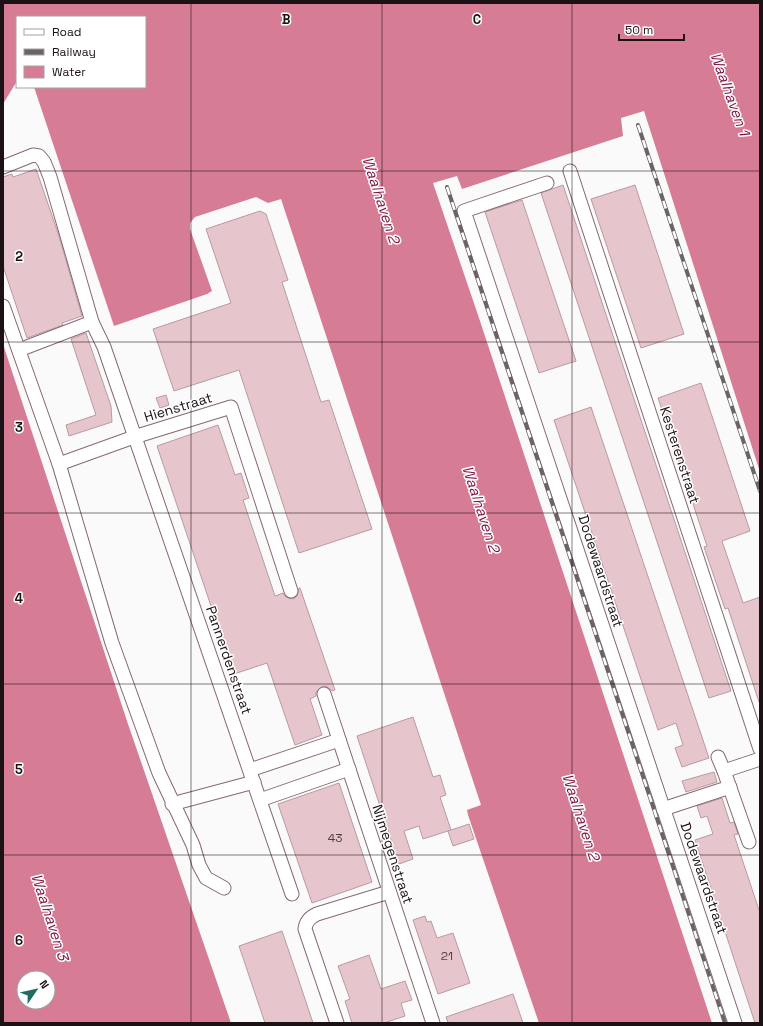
<svg xmlns="http://www.w3.org/2000/svg" width="763" height="1026" font-family="'Space Grotesk',sans-serif">
  <style>
    .water { fill: #d67c95; fill-rule: evenodd }
    .building { fill: #e7c5cd; stroke: #ba9aa2 }
    .lines { fill: none; stroke-linecap: round; stroke-linejoin: round }
    .minor-casing { stroke: #866970; stroke-width: 15 }
    .minor { stroke: #fff; stroke-width: 13 }
    .rail-casing { stroke: #6b6466; stroke-width: 4 }
    .rail { stroke: #fff; stroke-width: 2.5; stroke-dasharray: 8; stroke-linecap: butt }
    .grid { fill: none; stroke: #1c1114; stroke-width: 1; stroke-opacity: 0.55 }
    .labels { text-anchor: middle; stroke-width: 3; stroke-linejoin: round; paint-order: stroke }
    .number-label { font-size: 12px; fill: #4f3e42 }
    .street-label { font-size: 14px; fill: #1c1114; stroke: #fff }
    .water-label { font-size: 15px; font-style: italic; fill: #7f1240; stroke: #fff }
    .grid-label { font-size: 13px; text-anchor: middle; font-weight: bold; fill: #1c1114; stroke: #fff; stroke-width: 3; stroke-linejoin: round; paint-order: stroke }
  </style>
  <rect width="100%" height="100%" fill="#fafafa"/>
  <g class="water">
    <path d="M 3,3 L 760,3 L 760,472 L 644,111 L 621,118 L 623,136 L 462,189 L 457,176 L 433,183 L 478,315 L 712,1023 L 539,1023 L 468,815 L 467,810 L 481,805 L 281,199 L 268,203 L 256,197 L 195,217 L 190,223 L 190,229 L 212,291 L 207,294 L 114,326 L 34,87 L 145,87 L 145,17 L 17,17 L 17,81 L 3,104 Z"/>
    <path d="M 3,344 L 128,724 L 231,1023 L 3,1023 ZM 24,978 L 48,978 L 48,1002 L 24,1002 Z"/>
  </g>
  <g class="building">
    <path d="M 36,169 L 59,236 L 82,316 L 62,323 L 63,325 L 27,338 L 3,266 L 3,177 L 12,174 L 13,177 Z"/>
    <path d="M 563,185 L 731,691 L 709,698 L 541,193 Z"/>
    <path d="M 635,185 L 684,334 L 641,348 L 591,199 Z"/>
    <path d="M 522,200 L 576,361 L 539,373 L 485,212 Z"/>
    <path d="M 260,211 L 266,214 L 288,280 L 282,282 L 321,402 L 329,400 L 372,529 L 299,553 L 239,370 L 174,391 L 153,329 L 231,303 L 206,229 Z"/>
    <path d="M 86,333 L 111,406 L 112,422 L 69,436 L 66,425 L 96,415 L 71,339 Z"/>
    <path d="M 701,383 L 750,531 L 722,541 L 743,603 L 760,597 L 760,702 L 759,702 L 728,608 L 725,609 L 704,547 L 707,546 L 658,398 Z"/>
    <path d="M 166,395 L 169,405 L 160,408 L 156,398 Z"/>
    <path d="M 591,407 L 709,758 L 682,767 L 675,748 L 683,745 L 676,723 L 658,730 L 554,420 Z"/>
    <path d="M 218,425 L 235,475 L 241,473 L 249,498 L 243,500 L 275,596 L 283,593 L 286,597 L 293,599 L 297,596 L 299,588 L 300,588 L 335,690 L 332,691 L 326,686 L 321,687 L 316,692 L 316,696 L 310,699 L 322,735 L 295,745 L 267,663 L 234,674 L 157,446 Z"/>
    <path d="M 413,717 L 433,777 L 440,775 L 446,795 L 440,797 L 451,830 L 423,839 L 419,826 L 404,831 L 413,859 L 399,864 L 357,736 Z"/>
    <path d="M 714,772 L 717,782 L 686,792 L 682,781 Z"/>
    <path d="M 339,783 L 372,882 L 312,903 L 278,804 Z"/>
    <path d="M 722,798 L 730,823 L 734,822 L 738,834 L 734,835 L 760,913 L 760,1023 L 755,1023 L 695,840 L 713,834 L 707,816 L 701,818 L 697,806 Z"/>
    <path d="M 469,824 L 474,839 L 453,846 L 448,831 Z"/>
    <path d="M 425,916 L 427,922 L 431,921 L 437,938 L 453,933 L 470,983 L 438,994 L 413,920 Z"/>
    <path d="M 282,931 L 299,981 L 313,1023 L 265,1023 L 239,946 Z"/>
    <path d="M 369,955 L 381,989 L 405,981 L 412,1000 L 401,1003 L 405,1016 L 384,1023 L 352,1023 L 345,1001 L 350,999 L 338,966 Z"/>
    <path d="M 513,994 L 523,1023 L 448,1023 L 446,1017 Z"/>
  </g>
  <g class="lines">
    <g class="minor-casing">
      <g id="minor">
        <path d="M 3,167 L 33,155 L 39,156 L 44,162 L 50,177 L 92,322 L 104,347 L 292,894"/>
        <path d="M 570,171 L 760,749"/>
        <path d="M 547,183 L 464,211 L 735,1023"/>
        <path d="M 3,306 L 59,464 L 112,643 L 159,773 L 193,845 L 199,865 L 206,878 L 224,888"/>
        <path d="M 19,350 L 92,322"/>
        <path d="M 59,464 L 134,437 L 231,407 L 291,591"/>
        <path d="M 324,694 L 433,1023"/>
        <path d="M 718,757 L 724,771"/>
        <path d="M 250,770 L 339,740"/>
        <path d="M 260,800 L 349,769"/>
        <path d="M 172,804 L 254,782"/>
        <path d="M 663,809 L 730,787"/>
        <path d="M 749,842 L 724,771 L 760,759"/>
        <path d="M 337,1023 L 305,929 C 306,921 310,917 317,914 L 389,892"/>
      </g>
    </g>
    <use href="#minor" class="minor"/>
    <g class="rail-casing">
      <g id="rail">
        <path d="M 638,125 L 760,491"/>
        <path d="M 447,187 L 725,1023"/>
      </g>
    </g>
    <use href="#rail" class="rail"/>
  </g>
  <path class="grid" d="M 191,3 L 191,1023M 382,3 L 382,1023M 572,3 L 572,1023M 3,171 L 760,171M 3,342 L 760,342M 3,513 L 760,513M 3,684 L 760,684M 3,855 L 760,855"/>
  <g class="labels">
    <g class="number-label">
      <text x="335" y="842">43</text>
      <text x="447" y="960">21</text>
    </g>
    <g class="street-label">
      <text transform="translate(178 407) rotate(-17)" y="5">Hienstraat</text>
      <text transform="translate(680 455) rotate(72)" y="5">Kesterenstraat</text>
      <text transform="translate(601 571) rotate(72)" y="5">Dodewaardstraat</text>
      <text transform="translate(229 660) rotate(71)" y="5">Pannerdenstraat</text>
      <text transform="translate(393 854) rotate(72)" y="5">Nijmegenstraat</text>
      <text transform="translate(704 878) rotate(71)" y="5">Dodewaardstraat</text>
    </g>
    <g class="water-label">
      <text transform="translate(730 94) rotate(70)" y="5">Waalhaven 1</text>
      <text transform="translate(381 200) rotate(72)" y="5">Waalhaven 2</text>
      <text transform="translate(481 509) rotate(72)" y="5">Waalhaven 2</text>
      <text transform="translate(581 817) rotate(72)" y="5">Waalhaven 2</text>
      <text transform="translate(50 917) rotate(72)" y="5">Waalhaven 3</text>
    </g>
  </g>
  <g class="grid-label">
    <text x="286" y="24">B</text>
    <text x="477" y="24">C</text>
    <text x="19" y="261">2</text>
    <text x="19" y="432">3</text>
    <text x="19" y="603">4</text>
    <text x="19" y="774">5</text>
    <text x="19" y="945">6</text>
  </g>
  <rect width="763" height="1026" fill="none" stroke="#1c1114" stroke-width="8"/>
  <rect x="16" y="16" width="130" height="72" fill="#ffffff" stroke="#a4a0a1"/>
  <rect x="24" y="29" width="20" height="6" fill="#ffffff" stroke="#a4a0a1"/>
  <text x="52" y="36" font-size="12" fill="#1c1114">Road</text>
  <rect x="24" y="49" width="20" height="6" fill="#6b6466" stroke="#a4a0a1"/>
  <text x="52" y="56" font-size="12" fill="#1c1114">Railway</text>
  <rect x="24" y="66" width="20" height="12" fill="#d67c95" stroke="#a4a0a1"/>
  <text x="52" y="76" font-size="12" fill="#1c1114">Water</text>
  <g transform="translate(36 990) rotate(56)"><circle r="19" fill="#ffffff" stroke="#a4a0a1"/>
  <path d="M0-3L7 15L0 10L-7 15Z" fill="#236b61"/>
  <text y="-6" font-size="11" font-weight="bold" text-anchor="middle" fill="#1c1114">N</text>
  </g>
  <path d="M619 34v6h65v-6" fill="none" stroke="#1c1114" stroke-width="2"/>
  <text x="625" y="34" font-size="12" fill="#1c1114" stroke="#ffffff" stroke-width="3" paint-order="stroke">50 m</text>
</svg>
